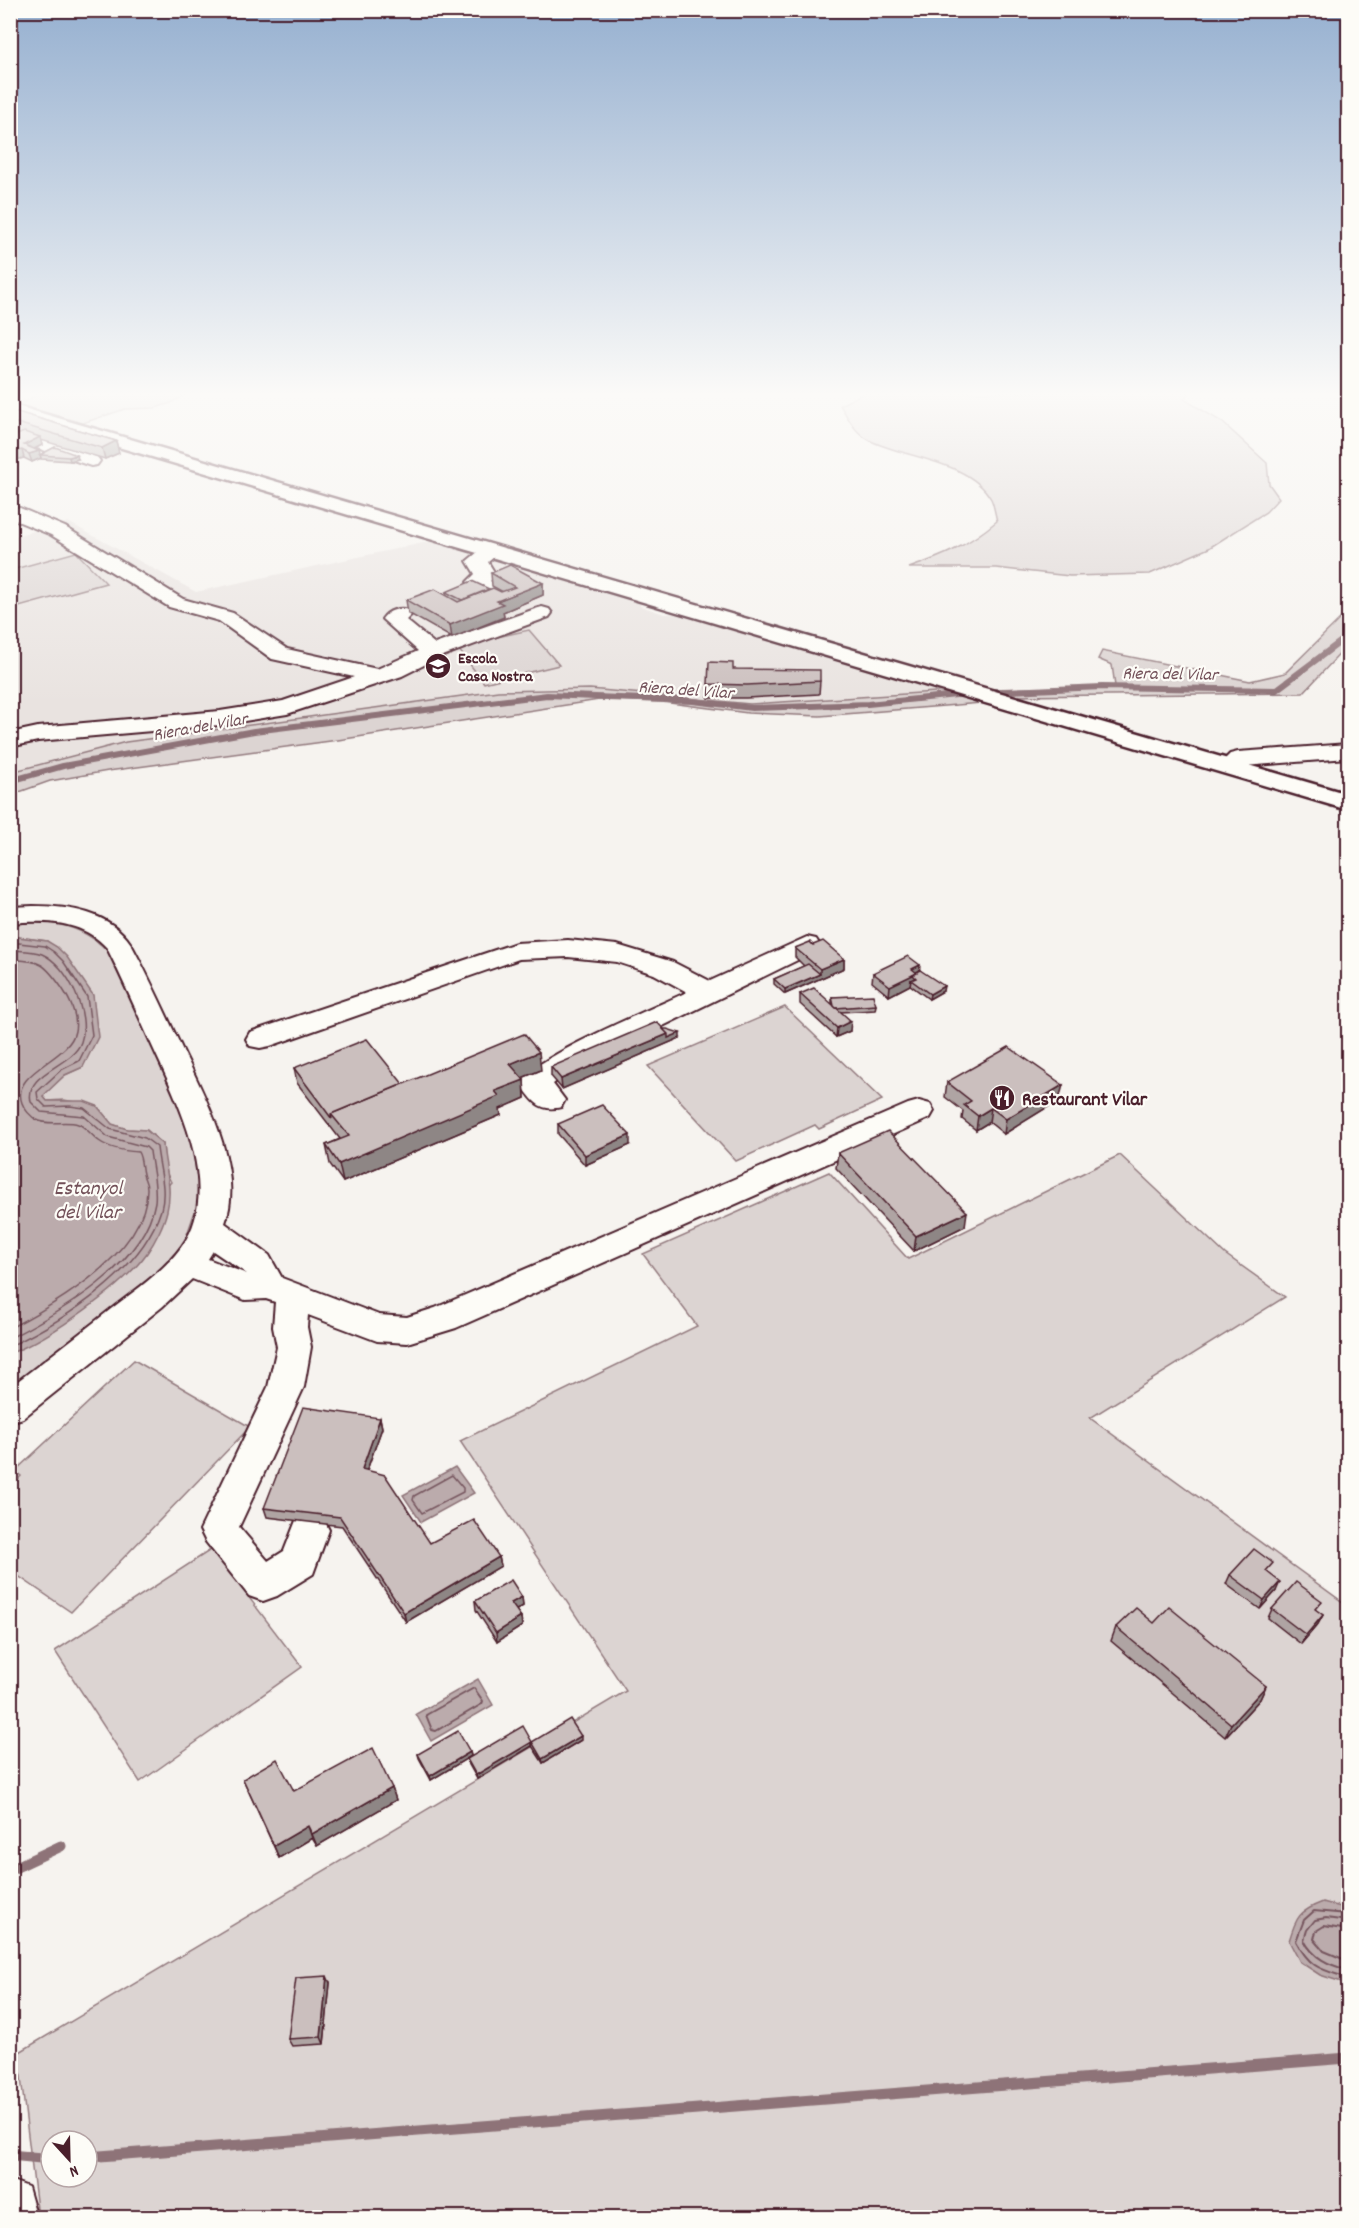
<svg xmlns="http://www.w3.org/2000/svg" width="1359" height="2228" font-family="Dekko,sans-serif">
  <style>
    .built { fill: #e9e3e0 }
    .green { fill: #dcd4d2; stroke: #937a7e; stroke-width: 1.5; fill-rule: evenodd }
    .water { fill: #bbabac; stroke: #8e7378; stroke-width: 1.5 }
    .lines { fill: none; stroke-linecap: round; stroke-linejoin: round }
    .shore-far1 { stroke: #77575f; stroke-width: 1.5 }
    .shore { stroke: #77575f; stroke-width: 2 }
    .stream-far1 { stroke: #8e7378; stroke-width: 6 }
    .stream { stroke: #8e7378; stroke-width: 11 }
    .minor-casing { stroke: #4a1f2b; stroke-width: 4 }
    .major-casing { stroke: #4a1f2b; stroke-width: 5 }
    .minor { fill: #fdfcf7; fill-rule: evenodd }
    .major { fill: #fdfcf7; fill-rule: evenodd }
    .wall { fill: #afa4a3; stroke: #4a1f2b; stroke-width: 1.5 }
    .shaded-wall { fill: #8e8685; stroke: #4a1f2b; stroke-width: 1.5 }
    .building { fill: #cbbfbe; stroke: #4a1f2b; stroke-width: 1.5 }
    .labels { text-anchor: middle; stroke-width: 4.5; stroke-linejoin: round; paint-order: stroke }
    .far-poi-label { font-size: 16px; font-weight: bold; fill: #4a1f2b; stroke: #fdfcf7; text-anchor: start }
    .far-water-label { font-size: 18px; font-style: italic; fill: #725058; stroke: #fdfcf7 }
    .poi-label { font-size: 20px; font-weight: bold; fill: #4a1f2b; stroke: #fdfcf7; text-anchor: start }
    .water-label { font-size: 21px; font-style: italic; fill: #725058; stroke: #fdfcf7 }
  </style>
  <rect width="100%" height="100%" fill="#f6f3ef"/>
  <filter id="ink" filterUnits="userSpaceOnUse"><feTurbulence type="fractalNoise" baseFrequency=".0167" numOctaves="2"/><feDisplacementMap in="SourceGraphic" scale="12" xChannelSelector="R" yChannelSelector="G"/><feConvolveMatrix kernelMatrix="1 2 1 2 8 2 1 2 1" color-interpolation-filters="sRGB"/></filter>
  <g filter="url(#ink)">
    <path class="built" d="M 68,522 L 196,592 L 437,540 L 641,600 L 640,606 L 664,614 L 683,613 L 951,691 L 750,704 L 590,689 L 126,742 L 11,772 L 11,537 Z"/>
    <g class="green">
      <path d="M 40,392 L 189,392 L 171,403 L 155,408 L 125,409 L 80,424 L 11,404 L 10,400 L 25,402 Z"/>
      <path d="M 866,392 L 1190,392 L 1184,399 L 1222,422 L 1267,463 L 1269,484 L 1279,498 L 1266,512 L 1209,548 L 1150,574 L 1070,576 L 996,568 L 909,568 C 946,555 967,546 997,521 C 995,514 994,505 991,499 C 969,460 906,459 869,440 C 855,433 848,418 840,405 Z"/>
      <path d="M 76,552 L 106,583 L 19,607 L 11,598 L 11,570 Z"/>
      <path d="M 1348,611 L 1348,645 L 1303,693 L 1012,696 L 988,689 L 1115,686 L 1112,665 L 1098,659 L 1102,651 L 1250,681 L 1285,673 Z"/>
      <path d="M 529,630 L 559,665 L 484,683 L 456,646 Z"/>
      <path d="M 590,689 L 750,704 L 951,691 L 994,702 L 820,716 L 748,713 L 662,702 L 599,700 L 338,740 L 108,771 L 50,781 L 11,795 L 11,772 L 126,742 L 498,691 Z"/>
      <path d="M 11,923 C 51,920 85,924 112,956 L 189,1125 L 200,1197 L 184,1243 L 160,1271 L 11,1393 L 11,1353 L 171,1182 L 165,1170 L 163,1144 L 147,1130 L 127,1129 L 111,1124 L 97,1106 L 64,1100 L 47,1101 L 42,1095 L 65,1075 L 83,1067 L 47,941 L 11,936 Z"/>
      <path d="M 785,1007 L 882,1100 L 819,1129 L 815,1125 L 736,1161 L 648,1066 Z"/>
      <path d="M 1120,1155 L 1225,1254 L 1285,1297 L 1090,1418 L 1348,1606 L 1348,1909 L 1345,1907 L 1343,1983 L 1348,1984 L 1348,2217 L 38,2217 L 18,2053 L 626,1691 L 460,1441 L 697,1326 L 643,1254 L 829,1172 L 908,1259 ZM 51,2141 L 87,2141 L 87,2177 L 51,2177 Z"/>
      <path d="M 134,1360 L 250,1427 L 71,1612 L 11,1571 L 11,1486 L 21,1476 L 15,1471 Z"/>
      <path d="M 212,1549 L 302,1667 L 140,1782 L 55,1651 Z"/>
    </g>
    <g class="water">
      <path d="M 11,936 L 47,941 L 57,947 L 67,957 L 93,995 L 98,1037 L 83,1067 L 65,1075 L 43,1096 L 47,1101 L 84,1101 L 97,1106 L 112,1124 L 127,1129 L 146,1130 L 163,1144 C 165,1170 173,1186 167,1211 C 164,1224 155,1242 147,1253 C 123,1287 50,1338 11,1353 Z"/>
      <path d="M 455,1467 L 474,1493 L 421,1522 L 403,1495 Z"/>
      <path d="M 478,1679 L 493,1705 L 431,1741 L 416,1714 Z"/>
      <path d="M 1323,1902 L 1348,1909 L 1348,1984 L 1320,1975 L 1300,1962 L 1289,1941 C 1296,1917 1299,1911 1323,1902 Z"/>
    </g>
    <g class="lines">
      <g class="shore-far1">
        <path d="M 10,942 L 45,946 L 54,952 L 63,961 L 87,997 L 92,1035 L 79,1061 L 61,1070 L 37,1092 L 38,1099 L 46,1107 L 70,1106 L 84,1108 L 110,1129 L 145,1138 L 157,1147 C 159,1168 167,1189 161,1210 C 142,1271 65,1320 10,1346"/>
        <path d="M 10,950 C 21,951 32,950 42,954 C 68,965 91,1015 81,1042 C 73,1066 24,1072 31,1102 L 41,1112 L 84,1116 L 108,1137 L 146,1147 L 150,1151 C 152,1168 157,1185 155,1202 C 144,1265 62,1311 10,1338"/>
        <path d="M 10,959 C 41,962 43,961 62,988 C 70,1000 78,1016 75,1031 C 70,1060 10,1071 22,1103 C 24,1109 31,1117 37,1120 C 48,1126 66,1120 78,1124 C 85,1126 92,1136 99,1141 C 110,1149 125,1151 138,1152 C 142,1159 141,1166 143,1174 C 144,1179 147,1183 147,1188 C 148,1251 58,1303 10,1328"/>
        <path d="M 452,1475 L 463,1488 L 463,1492 L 422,1513 L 413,1500 L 414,1496 Z"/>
      </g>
      <g class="shore">
        <path d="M 474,1688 L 483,1701 L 482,1704 L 436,1731 L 432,1730 L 426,1715 Z"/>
        <path d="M 1348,1914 L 1314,1911 L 1304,1920 L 1296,1941 C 1310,1968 1320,1969 1348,1978"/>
        <path d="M 1348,1921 L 1326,1918 L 1315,1920 L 1307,1930 L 1304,1940 C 1313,1958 1329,1965 1348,1970"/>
        <path d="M 1348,1930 L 1324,1926 L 1316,1931 L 1314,1939 L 1324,1951 L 1348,1961"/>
      </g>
      <g class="stream-far1">
        <path d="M 987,692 L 1102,687 L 1276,690 L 1348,636"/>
        <path d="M 10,781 L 63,766 L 254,731 L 547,695 L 693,701 L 752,708 L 868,704 L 966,694"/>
      </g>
      <g class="stream">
        <path d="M 10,1870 L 61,1846"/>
        <path d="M 10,2155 L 51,2159"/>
        <path d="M 87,2157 L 1348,2058"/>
      </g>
      <g class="minor-casing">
        <g id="minor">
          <path d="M 10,428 L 97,457 L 100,461 L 97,465 L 91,466 L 10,439 Z"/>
          <path d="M 10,507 L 20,508 L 65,527 L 183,599 L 233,613 L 287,649 L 377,669 L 418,651 L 382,619 C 388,610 399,607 409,610 L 412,614 L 406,620 L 435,644 L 535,609 L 542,607 L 549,609 L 552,613 L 549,617 L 440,657 L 402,676 L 287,714 L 220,725 L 38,741 L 10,747 L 10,733 L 38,727 L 220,711 L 283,701 L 354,677 L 272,659 L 219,621 L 169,607 L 51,535 L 10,518 Z"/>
          <path d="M 491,545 L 498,547 L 501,551 L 488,562 L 496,575 L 490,581 L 506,590 L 509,594 L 506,598 L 492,598 L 470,586 L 467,582 L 475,574 L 467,561 L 484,547 Z"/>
          <path d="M 1348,744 L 1348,758 L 1244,766 C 1236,773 1231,775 1221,772 L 1217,767 L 1230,754 L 1238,752 Z"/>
          <path d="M 33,906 C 69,906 110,912 131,944 C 148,975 163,1008 178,1040 C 201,1090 246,1167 225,1223 L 269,1255 L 282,1278 L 379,1315 L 407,1317 L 435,1308 L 908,1104 L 919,1101 L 930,1104 L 934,1111 L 930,1118 L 456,1328 L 407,1343 L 377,1341 L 308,1315 L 307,1327 L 311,1347 L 304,1387 L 239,1527 L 268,1561 L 284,1551 L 297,1518 L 310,1513 L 323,1518 L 329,1530 L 313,1574 L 277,1596 L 263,1601 L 249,1596 L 206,1542 L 200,1530 L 268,1387 L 277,1347 L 273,1327 L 275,1302 L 266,1299 L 245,1300 L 192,1279 L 162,1307 L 23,1418 L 10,1422 L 10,1387 C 44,1361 78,1335 111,1309 C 136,1290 164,1271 182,1246 C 225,1187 174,1095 149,1039 C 135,1008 122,978 107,948 C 82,920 46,920 10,923 L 10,907 ZM 213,1251 L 247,1274 L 208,1259 Z"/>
          <path d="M 807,937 L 816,939 L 820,945 L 816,951 L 569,1072 L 553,1084 L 565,1100 L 561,1107 C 539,1113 531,1099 520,1082 C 536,1056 654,1008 687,992 L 654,974 L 617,962 L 568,957 L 519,959 L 270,1046 L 260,1048 L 250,1046 L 246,1039 L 250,1032 L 516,943 L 568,940 L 617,945 L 673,962 L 710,981 Z"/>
          <path d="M 10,2180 L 28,2187 L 37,2218 L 10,2218 Z"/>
        </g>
      </g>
      <g class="major-casing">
        <path id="major" d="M 10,404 L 1348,794 L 1348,810 L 10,415 Z"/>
      </g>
      <use href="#minor" class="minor"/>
      <use href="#major" class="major"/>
    </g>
    <g class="wall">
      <path d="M 10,410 L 116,441 L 119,453 L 105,459 L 41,440 L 42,445 L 34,449 L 39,451 L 41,458 L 32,462 L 24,458 L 10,461 L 10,438 L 20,434 L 10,431 Z"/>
      <path d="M 55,447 L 78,459 L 70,461 L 41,459 L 40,455 Z"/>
      <path d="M 491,573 L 543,583 L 543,595 L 503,612 L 504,617 L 452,638 L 408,613 L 406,600 L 446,595 L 446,592 L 489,589 L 501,592 L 503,592 L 492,586 Z"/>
      <path d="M 733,669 L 820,681 L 819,694 L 746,698 L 708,698 L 708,684 Z"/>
      <path d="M 813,945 L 844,959 L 844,968 L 785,994 L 774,984 L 774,979 L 804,966 L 795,957 L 795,948 Z"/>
      <path d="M 920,970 L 943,991 L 929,999 L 910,985 L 889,996 L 872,982 L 873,973 Z"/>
      <path d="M 800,994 L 832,1004 L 832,997 L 876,1005 L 875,1010 L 841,1012 L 850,1031 L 836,1037 L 800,1004 Z"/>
      <path d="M 663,1029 L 680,1038 L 562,1089 L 551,1076 L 551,1067 Z"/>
      <path d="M 294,1068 L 403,1084 L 541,1070 L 522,1078 L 524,1080 L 525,1098 L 500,1109 L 501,1115 L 343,1182 L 330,1164 L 326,1145 L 340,1139 L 297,1083 Z"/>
      <path d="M 947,1082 L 1059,1100 L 1004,1134 L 989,1122 L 976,1130 L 962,1119 L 963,1111 L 945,1097 Z"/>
      <path d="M 558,1124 L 630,1145 L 585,1165 L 558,1134 Z"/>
      <path d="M 838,1153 L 965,1226 L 914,1251 L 836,1168 Z"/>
      <path d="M 380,1418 L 382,1428 L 367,1470 L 430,1543 L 499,1557 L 501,1566 L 406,1622 L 342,1526 L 267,1517 L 264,1508 Z"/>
      <path d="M 1268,1573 L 1276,1591 L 1260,1609 L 1226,1584 L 1230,1575 Z"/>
      <path d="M 522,1597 L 523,1606 L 516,1610 L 521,1617 L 522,1626 L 497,1642 L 476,1610 L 475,1601 Z"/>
      <path d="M 1272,1609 L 1316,1610 L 1323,1615 L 1318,1624 L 1301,1644 L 1268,1618 Z"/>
      <path d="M 1154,1623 L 1266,1686 L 1260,1699 L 1225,1737 L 1111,1641 L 1116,1627 Z"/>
      <path d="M 581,1740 L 543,1763 L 532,1746 L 532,1742 Z"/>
      <path d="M 532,1746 L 477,1779 L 468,1763 L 467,1759 Z"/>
      <path d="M 470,1752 L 471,1756 L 431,1780 L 419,1758 L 418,1754 Z"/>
      <path d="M 243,1779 L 294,1791 L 392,1788 L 396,1800 L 317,1846 L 312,1838 L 279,1858 Z"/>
      <path d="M 330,1983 L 324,2044 L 292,2046 L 288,2039 Z"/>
    </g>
    <g class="shaded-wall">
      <path d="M 40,437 L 42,445 L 26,453 L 24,445 Z"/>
      <path d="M 116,441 L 119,453 L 105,459 L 102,448 Z"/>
      <path d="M 22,450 L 24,458 L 10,461 L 10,452 Z"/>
      <path d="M 39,451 L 41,458 L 32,462 L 29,454 Z"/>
      <path d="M 77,455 L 78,459 L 70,461 L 69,457 Z"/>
      <path d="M 543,583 L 543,595 L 503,612 L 504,617 L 452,638 L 450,625 L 497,601 Z"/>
      <path d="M 844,959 L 844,968 L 785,994 L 785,989 L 820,974 L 820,969 Z"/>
      <path d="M 920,965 L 919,975 L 916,983 L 911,980 L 910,985 L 889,996 L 890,986 L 912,969 Z"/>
      <path d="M 944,986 L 943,991 L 929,999 L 930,994 Z"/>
      <path d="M 851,1021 L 850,1031 L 836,1037 L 837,1028 Z"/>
      <path d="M 680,1033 L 680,1038 L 562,1089 L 561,1079 L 668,1034 Z"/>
      <path d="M 539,1052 L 541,1070 L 512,1082 L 510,1064 Z"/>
      <path d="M 524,1080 L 525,1098 L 500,1109 L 501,1115 L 343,1182 L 339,1164 L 495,1091 Z"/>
      <path d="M 1063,1085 L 1059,1100 L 1004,1134 L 1006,1119 Z"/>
      <path d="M 991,1108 L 989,1122 L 976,1130 L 978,1116 Z"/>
      <path d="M 630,1135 L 630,1145 L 585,1165 L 585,1155 Z"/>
      <path d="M 967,1212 L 965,1226 L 914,1251 L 916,1236 Z"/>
      <path d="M 380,1418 L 382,1428 L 364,1478 L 362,1469 Z"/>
      <path d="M 499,1557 L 501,1566 L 406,1622 L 404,1613 Z"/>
      <path d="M 1280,1582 L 1276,1591 L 1260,1609 L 1264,1600 Z"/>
      <path d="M 522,1597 L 523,1606 L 513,1612 L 511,1603 Z"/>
      <path d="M 1323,1615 L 1318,1624 L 1301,1644 L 1306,1635 Z"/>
      <path d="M 521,1617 L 522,1626 L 497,1642 L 496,1633 Z"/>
      <path d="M 1266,1686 L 1260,1699 L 1225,1737 L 1231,1724 Z"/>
      <path d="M 581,1736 L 581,1740 L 543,1763 L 542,1759 Z"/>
      <path d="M 532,1742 L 532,1746 L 477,1779 L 476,1775 Z"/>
      <path d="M 470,1752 L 471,1756 L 431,1780 L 430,1776 Z"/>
      <path d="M 392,1788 L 396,1800 L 317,1846 L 312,1834 Z"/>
      <path d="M 308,1826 L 312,1838 L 279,1858 L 274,1846 Z"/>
      <path d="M 327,1976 L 330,1983 L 324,2044 L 321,2037 Z"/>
    </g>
    <g class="building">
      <path d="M 10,410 L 116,441 L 102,448 L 10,421 Z"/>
      <path d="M 24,432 L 40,437 L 24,445 L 39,451 L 29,454 L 22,450 L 10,452 L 10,448 L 15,447 L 10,445 L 10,438 Z"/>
      <path d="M 55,447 L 77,455 L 69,457 L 40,455 Z"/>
      <path d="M 510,565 L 543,583 L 497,601 L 503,604 L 450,625 L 406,600 L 435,589 L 458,602 L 493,588 L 501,592 L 515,587 L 491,573 Z"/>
      <path d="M 472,581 L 489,589 L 462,600 L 446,592 Z"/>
      <path d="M 709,662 L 733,663 L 733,669 L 820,670 L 820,681 L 747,685 L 708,684 Z"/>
      <path d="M 823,941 L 844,959 L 820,969 L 795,948 L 810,942 L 813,945 Z"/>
      <path d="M 908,956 L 920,965 L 912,969 L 917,973 L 890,986 L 873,973 Z"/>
      <path d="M 808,964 L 820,974 L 785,989 L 774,979 Z"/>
      <path d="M 920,970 L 944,986 L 930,994 L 911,980 L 916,978 L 913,975 L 917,973 L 916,972 Z"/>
      <path d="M 814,988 L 851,1021 L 837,1028 L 800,994 Z"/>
      <path d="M 873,995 L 876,1005 L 836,1008 L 834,1006 L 832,997 Z"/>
      <path d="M 657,1022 L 668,1034 L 561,1079 L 551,1067 Z"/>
      <path d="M 663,1029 L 667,1029 L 680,1033 L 668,1038 L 668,1034 Z"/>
      <path d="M 524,1034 L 539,1052 L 510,1064 L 524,1080 L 495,1091 L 499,1096 L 339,1164 L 326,1145 L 349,1136 L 331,1114 Z"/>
      <path d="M 367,1039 L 403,1084 L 331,1114 L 332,1119 L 294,1068 Z"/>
      <path d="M 1009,1047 L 1063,1085 L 1006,1119 L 991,1108 L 978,1116 L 964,1105 L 971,1101 L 947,1082 Z"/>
      <path d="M 602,1105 L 630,1135 L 585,1155 L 558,1124 Z"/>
      <path d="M 888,1131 L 967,1212 L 916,1236 L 838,1153 Z"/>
      <path d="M 303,1407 L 380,1418 L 362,1469 L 385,1475 L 430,1543 L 474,1520 L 499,1557 L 404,1613 L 340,1517 L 264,1508 Z"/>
      <path d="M 1254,1549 L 1273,1563 L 1266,1571 L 1280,1582 L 1264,1600 L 1230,1575 Z"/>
      <path d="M 511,1580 L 522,1597 L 511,1603 L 521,1617 L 496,1633 L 475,1601 Z"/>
      <path d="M 1296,1582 L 1322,1601 L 1315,1609 L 1323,1615 L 1306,1635 L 1272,1609 Z"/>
      <path d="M 1169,1607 L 1266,1686 L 1231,1724 L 1116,1627 L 1136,1608 L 1154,1623 Z"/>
      <path d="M 570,1719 L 581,1736 L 542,1759 L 532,1742 Z"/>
      <path d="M 523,1726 L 532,1742 L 476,1775 L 467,1759 Z"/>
      <path d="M 458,1731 L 470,1752 L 430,1776 L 418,1754 Z"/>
      <path d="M 373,1748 L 392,1788 L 312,1834 L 308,1826 L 274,1846 L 243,1779 L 277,1759 L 294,1791 Z"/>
      <path d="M 327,1976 L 321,2037 L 288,2039 L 296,1978 Z"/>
    </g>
  </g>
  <linearGradient id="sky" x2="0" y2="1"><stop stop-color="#96b0d0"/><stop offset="0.56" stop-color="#fbfaf8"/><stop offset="1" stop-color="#fbfaf8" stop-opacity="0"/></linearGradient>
  <rect width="1359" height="704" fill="url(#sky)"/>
  <defs>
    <g id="school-disc" transform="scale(1.35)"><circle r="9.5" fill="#4a1f2b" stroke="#fdfcf7"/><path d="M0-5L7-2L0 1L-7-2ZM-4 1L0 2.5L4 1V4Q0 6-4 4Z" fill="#fff"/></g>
    <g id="restaurant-disc" transform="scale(1.35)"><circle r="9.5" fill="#4a1f2b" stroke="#fdfcf7"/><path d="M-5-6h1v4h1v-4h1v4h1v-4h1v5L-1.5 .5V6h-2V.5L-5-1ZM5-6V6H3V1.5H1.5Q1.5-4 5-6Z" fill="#fff"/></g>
  </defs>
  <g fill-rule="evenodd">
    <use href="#school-disc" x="438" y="666"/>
    <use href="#restaurant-disc" x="1002" y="1098"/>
  </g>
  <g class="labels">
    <g class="far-poi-label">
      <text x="458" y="663">Escola<tspan x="458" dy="18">Casa Nostra</tspan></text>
    </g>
    <g class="far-water-label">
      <text transform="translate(1170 673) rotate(1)" y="6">Riera del Vilar</text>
      <text transform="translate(686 689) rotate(4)" y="6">Riera del Vilar</text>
      <text transform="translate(200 726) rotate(-10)" y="6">Riera del Vilar</text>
    </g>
    <g class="poi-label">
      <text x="1022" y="1105">Restaurant Vilar</text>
    </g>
    <g class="water-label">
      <text x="88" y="1194">Estanyol<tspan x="88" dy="24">del Vilar</tspan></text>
    </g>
  </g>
  <rect width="1359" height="2228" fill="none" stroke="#fdfcf7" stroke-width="36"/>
  <rect x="18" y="18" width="1323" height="2192" fill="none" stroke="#4a1f2b" stroke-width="2" filter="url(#ink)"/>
  <g transform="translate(69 2159) rotate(158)"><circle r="28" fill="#fdfcf7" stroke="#b5a4a5" stroke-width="1.5"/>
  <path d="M0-4.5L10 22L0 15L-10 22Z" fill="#4a1f2b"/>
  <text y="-9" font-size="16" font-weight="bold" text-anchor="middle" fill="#4a1f2b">N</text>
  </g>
</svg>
